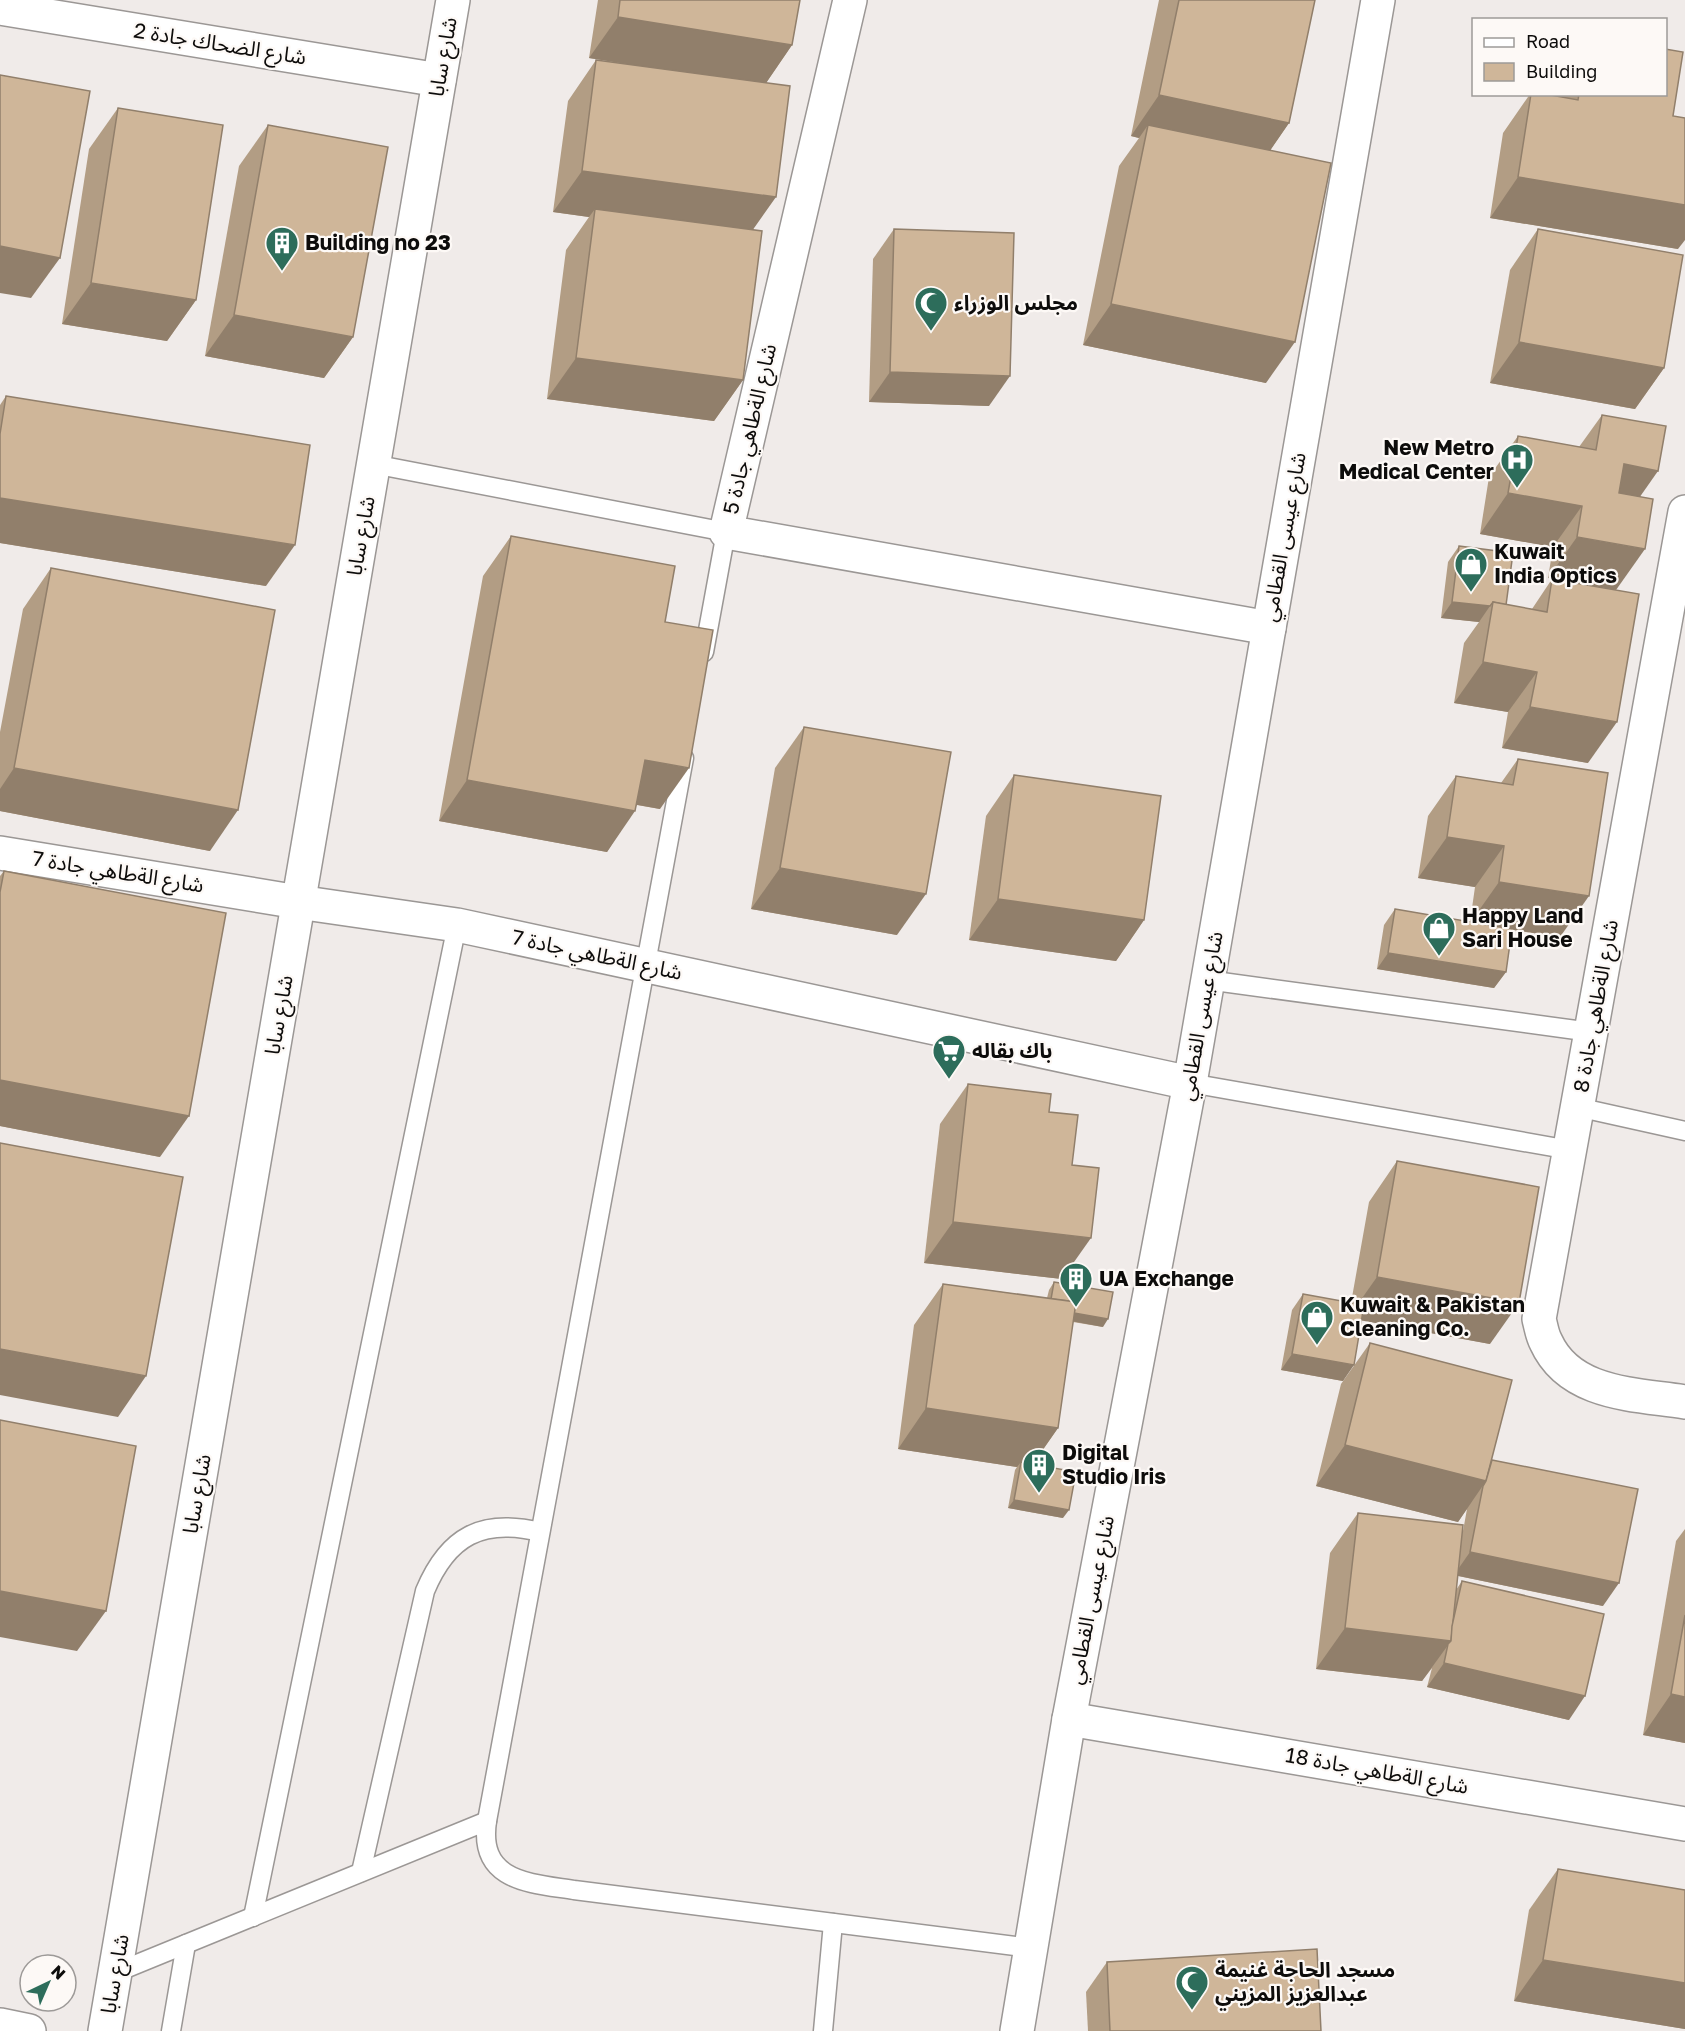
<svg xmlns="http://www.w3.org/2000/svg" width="1685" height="2031" font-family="'Golos Text','Noto Sans Arabic',sans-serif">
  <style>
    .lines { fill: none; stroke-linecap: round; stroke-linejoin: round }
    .service-casing { stroke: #9b9795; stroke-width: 21 }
    .minor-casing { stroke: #9b9795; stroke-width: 36 }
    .tertiary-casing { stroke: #9b9795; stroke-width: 36 }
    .service { stroke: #fff; stroke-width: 18 }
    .minor { stroke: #fff; stroke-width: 33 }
    .tertiary { stroke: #fff; stroke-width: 33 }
    .wall { fill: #b29d84 }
    .shaded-wall { fill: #917f6b }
    .building { fill: #cfb699; stroke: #917f6b; stroke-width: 1.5 }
    .labels { text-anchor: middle; stroke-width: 4.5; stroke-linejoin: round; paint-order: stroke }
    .street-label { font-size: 21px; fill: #0d0c0b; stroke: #fdf9f6 }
    .poi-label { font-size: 21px; font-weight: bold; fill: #0d0c0b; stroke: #fdf9f6; text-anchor: start }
  </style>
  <rect width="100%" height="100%" fill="#f0ebe9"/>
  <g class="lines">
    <g class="service-casing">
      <g id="service">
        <path d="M 373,464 L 726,532 L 704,652"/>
        <path d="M 684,758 L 487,1821 C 478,1882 530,1883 574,1890 L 1031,1948"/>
        <path d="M 1207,980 L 1591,1032"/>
        <path d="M 1190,1083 L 1570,1150"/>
        <path d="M 1577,1107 L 1685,1131"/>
        <path d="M 361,1872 L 425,1591 C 448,1536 482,1518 540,1532"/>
        <path d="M 253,1917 L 457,925"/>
        <path d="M 115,1973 L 487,1821"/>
        <path d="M 171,2031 L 186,1944"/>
        <path d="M 823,2031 L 833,1923"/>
      </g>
    </g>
    <g class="minor-casing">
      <g id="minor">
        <path d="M 850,0 L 726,532 L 1269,628"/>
        <path d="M 0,8 L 439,80"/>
        <path d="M 1685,512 L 1539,1319 C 1541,1326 1542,1335 1546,1342 C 1570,1395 1635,1394 1685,1402"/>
        <path d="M 0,853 L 298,902 L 457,925 L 1190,1083"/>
        <path d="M 1069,1719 L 1685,1824"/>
        <path d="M 0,2025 L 29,2031"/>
        <path d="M 105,2031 L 453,0"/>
      </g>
    </g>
    <g class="tertiary-casing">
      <path id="tertiary" d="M 1017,2031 L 1069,1719 L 1190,1083 L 1378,0"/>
    </g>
    <use href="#service" class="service"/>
    <use href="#minor" class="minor"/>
    <use href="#tertiary" class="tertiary"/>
  </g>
  <g class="wall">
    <path d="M 598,0 L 800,0 L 792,45 L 766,83 L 753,230 L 743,380 L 714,421 L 547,399 L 566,250 L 589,217 L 553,212 L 568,101 L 596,60 L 627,64 L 589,58 Z"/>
    <path d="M 1159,0 L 1315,0 L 1289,123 L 1270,150 L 1266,383 L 1083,345 L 1119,166 L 1139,138 L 1131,136 Z"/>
    <path d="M 1530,94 L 1545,94 L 1556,96 L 1556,94 L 1665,94 L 1673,116 L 1678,249 L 1490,218 L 1503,133 Z"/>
    <path d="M 118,108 L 196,300 L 167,341 L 62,324 L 89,149 Z"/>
    <path d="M 268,125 L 353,337 L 324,378 L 205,356 L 239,166 Z"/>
    <path d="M 894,229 L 989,406 L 869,402 L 873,259 Z"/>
    <path d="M 1538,229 L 1664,368 L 1635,409 L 1490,383 L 1510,270 Z"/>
    <path d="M 6,396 L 266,586 L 0,543 L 0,405 Z"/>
    <path d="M 1602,415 L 1640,497 L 1548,578 L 1553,547 L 1480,534 L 1489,477 L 1518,436 L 1579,447 Z"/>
    <path d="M 511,536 L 665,622 L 660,809 L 637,805 L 607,852 L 439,821 L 483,576 Z"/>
    <path d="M 1459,546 L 1506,605 L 1532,609 L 1552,579 L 1588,763 L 1502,748 L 1508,712 L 1454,703 L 1464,643 L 1479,622 L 1441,618 L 1448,562 Z"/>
    <path d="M 51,568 L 210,851 L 0,811 L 0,732 L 23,609 Z"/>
    <path d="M 804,727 L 897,935 L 751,909 L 775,768 Z"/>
    <path d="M 1518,759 L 1560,937 L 1512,930 L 1506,972 L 1494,988 L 1377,969 L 1384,925 L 1395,909 L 1470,922 L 1475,887 L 1418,878 L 1428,816 L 1456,776 L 1501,783 Z"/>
    <path d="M 1014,775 L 1144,920 L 1116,961 L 969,940 L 986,816 Z"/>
    <path d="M 4,871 L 160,1157 L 0,1126 L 0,876 Z"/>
    <path d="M 968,1084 L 1049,1112 L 1072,1165 L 1062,1279 L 924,1263 L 940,1124 Z"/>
    <path d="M 1397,1161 L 1490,1344 L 1362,1320 L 1343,1381 L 1281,1370 L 1292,1310 L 1303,1294 L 1351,1303 L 1369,1202 Z"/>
    <path d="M 1054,1282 L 1103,1327 L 1073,1322 L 1058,1428 L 1033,1464 L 1063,1518 L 1008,1508 L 1015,1470 L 1017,1467 L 898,1449 L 914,1325 L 943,1284 L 1047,1298 L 1049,1290 Z"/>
    <path d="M 1370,1343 L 1492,1460 L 1603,1606 L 1458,1576 L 1456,1590 L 1462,1581 L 1569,1720 L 1427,1687 L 1432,1668 L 1422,1681 L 1316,1669 L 1330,1553 L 1358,1513 L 1463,1531 L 1467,1509 L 1458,1522 L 1316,1486 L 1341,1384 Z"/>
    <path d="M 1685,1529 L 1685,1743 L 1643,1735 L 1676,1541 Z"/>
    <path d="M 1558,1869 L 1685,1890 L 1685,2029 L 1514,2001 L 1529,1910 Z"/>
    <path d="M 1107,1962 L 1321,2031 L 1088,2031 L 1086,1992 Z"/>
  </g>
  <g class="shaded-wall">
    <path d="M 618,17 L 792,45 L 764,86 L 589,58 Z"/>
    <path d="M 1159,95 L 1289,123 L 1261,164 L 1148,125 L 1139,138 L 1131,136 Z"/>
    <path d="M 582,171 L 776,197 L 747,238 L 595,209 L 589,217 L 553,212 Z"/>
    <path d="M 1518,177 L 1685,205 L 1685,240 L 1678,249 L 1490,218 Z"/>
    <path d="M 0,246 L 60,258 L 31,298 L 0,293 Z"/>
    <path d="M 91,283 L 196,300 L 167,341 L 62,324 Z"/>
    <path d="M 1111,304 L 1295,342 L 1266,383 L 1083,345 Z"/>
    <path d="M 234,315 L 353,337 L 324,378 L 205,356 Z"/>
    <path d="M 1519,342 L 1664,368 L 1635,409 L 1490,383 Z"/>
    <path d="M 576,358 L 743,380 L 714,421 L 547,399 Z"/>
    <path d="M 890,372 L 1010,376 L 989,406 L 869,402 Z"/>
    <path d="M 1624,464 L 1658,471 L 1630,511 L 1595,505 Z"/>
    <path d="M 1508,493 L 1582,506 L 1553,547 L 1480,534 Z"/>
    <path d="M 0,498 L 295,545 L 266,586 L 0,543 Z"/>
    <path d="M 1577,537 L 1645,549 L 1616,590 L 1548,578 Z"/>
    <path d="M 1452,602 L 1490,606 L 1479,622 L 1441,618 Z"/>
    <path d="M 1483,662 L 1537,672 L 1508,712 L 1454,703 Z"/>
    <path d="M 1530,707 L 1617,722 L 1588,763 L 1502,748 Z"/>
    <path d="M 645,760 L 689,768 L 660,809 L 616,801 Z"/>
    <path d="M 14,768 L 238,810 L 210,851 L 0,811 L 0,789 Z"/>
    <path d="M 467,780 L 635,811 L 607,852 L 439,821 Z"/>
    <path d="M 1447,837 L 1504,846 L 1475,887 L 1418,878 Z"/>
    <path d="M 780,868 L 926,894 L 897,935 L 751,909 Z"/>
    <path d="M 1499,882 L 1589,896 L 1560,937 L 1470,923 Z"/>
    <path d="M 998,899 L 1144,920 L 1116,961 L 969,940 Z"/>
    <path d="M 1388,953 L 1506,972 L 1494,988 L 1377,969 Z"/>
    <path d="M 0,1080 L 189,1116 L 160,1157 L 0,1126 Z"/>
    <path d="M 953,1222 L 1091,1238 L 1062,1279 L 924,1263 Z"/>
    <path d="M 1377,1277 L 1519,1303 L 1490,1344 L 1348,1318 Z"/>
    <path d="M 1050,1308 L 1108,1319 L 1103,1327 L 1044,1316 Z"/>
    <path d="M 0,1349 L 146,1376 L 118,1417 L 0,1395 Z"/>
    <path d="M 1292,1354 L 1354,1365 L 1343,1381 L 1281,1370 Z"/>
    <path d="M 926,1408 L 1058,1428 L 1030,1468 L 1021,1462 L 1017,1467 L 898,1449 Z"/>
    <path d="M 1345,1445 L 1486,1481 L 1458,1522 L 1316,1486 Z"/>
    <path d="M 1014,1500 L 1069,1510 L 1063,1518 L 1008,1508 Z"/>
    <path d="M 1470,1552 L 1619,1583 L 1603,1606 L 1454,1575 Z"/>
    <path d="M 0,1591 L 106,1611 L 77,1651 L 0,1637 Z"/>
    <path d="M 1345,1628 L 1451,1641 L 1422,1681 L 1316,1669 Z"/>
    <path d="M 1444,1663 L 1585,1696 L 1569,1720 L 1427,1687 Z"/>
    <path d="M 1671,1694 L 1685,1697 L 1685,1743 L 1643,1735 Z"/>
    <path d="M 1543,1960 L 1685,1983 L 1685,2029 L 1514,2001 Z"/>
  </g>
  <g class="building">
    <path d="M 620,0 L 800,0 L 792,45 L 618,17 Z"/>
    <path d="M 1179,0 L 1315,0 L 1289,123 L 1159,95 Z"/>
    <path d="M 1665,49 L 1683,52 L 1673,116 L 1685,118 L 1685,205 L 1518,177 L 1531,94 L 1545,94 L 1578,100 L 1579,94 L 1665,94 Z"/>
    <path d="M 596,60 L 790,86 L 776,197 L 582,171 Z"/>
    <path d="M 0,75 L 90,91 L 60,258 L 0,246 Z"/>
    <path d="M 118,108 L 223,125 L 196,300 L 91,283 Z"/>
    <path d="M 268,125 L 388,147 L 353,337 L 234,315 Z"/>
    <path d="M 1148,125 L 1331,163 L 1295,342 L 1111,304 Z"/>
    <path d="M 595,209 L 762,231 L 743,380 L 576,358 Z"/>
    <path d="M 894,229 L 1014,233 L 1010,376 L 890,372 Z"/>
    <path d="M 1538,229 L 1683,255 L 1664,368 L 1519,342 Z"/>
    <path d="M 6,396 L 310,445 L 295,545 L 0,498 L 0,434 Z"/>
    <path d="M 1602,415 L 1666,426 L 1658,471 L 1624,464 L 1619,493 L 1653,499 L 1645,549 L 1577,537 L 1582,506 L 1508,493 L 1518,436 L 1596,450 Z"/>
    <path d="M 511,536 L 675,566 L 665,622 L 713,630 L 689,768 L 645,760 L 635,811 L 467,780 Z"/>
    <path d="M 1459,546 L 1513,553 L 1506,605 L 1493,602 L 1490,606 L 1452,602 Z"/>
    <path d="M 51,568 L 275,610 L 238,810 L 14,768 Z"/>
    <path d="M 1552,579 L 1639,594 L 1617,722 L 1530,707 L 1537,672 L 1483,662 L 1493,602 L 1547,612 Z"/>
    <path d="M 804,727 L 951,752 L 926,894 L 780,868 Z"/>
    <path d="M 1518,759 L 1608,773 L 1589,896 L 1499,882 L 1504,846 L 1447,837 L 1456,776 L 1513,785 Z"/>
    <path d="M 1014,775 L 1161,796 L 1144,920 L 998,899 Z"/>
    <path d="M 4,871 L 226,913 L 189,1116 L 0,1080 L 0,892 Z"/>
    <path d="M 1395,909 L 1512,929 L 1506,972 L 1388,953 Z"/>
    <path d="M 968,1084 L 1051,1094 L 1049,1112 L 1078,1115 L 1072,1165 L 1099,1168 L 1091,1238 L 953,1222 Z"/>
    <path d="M 0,1143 L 183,1177 L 146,1376 L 0,1349 Z"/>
    <path d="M 1397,1161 L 1539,1187 L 1519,1303 L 1377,1277 Z"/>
    <path d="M 1054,1282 L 1113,1292 L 1108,1319 L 1074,1313 L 1076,1302 L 1051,1299 Z"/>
    <path d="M 943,1284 L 1076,1302 L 1058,1428 L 926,1408 Z"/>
    <path d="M 1303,1294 L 1364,1305 L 1354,1365 L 1292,1354 Z"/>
    <path d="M 1370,1343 L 1512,1380 L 1486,1481 L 1345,1445 Z"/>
    <path d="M 0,1420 L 136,1446 L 106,1611 L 0,1591 Z"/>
    <path d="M 1492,1460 L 1638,1489 L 1619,1583 L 1470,1552 L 1483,1486 L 1486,1481 Z"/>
    <path d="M 1021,1462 L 1076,1472 L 1069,1510 L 1014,1500 Z"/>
    <path d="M 1358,1513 L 1463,1525 L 1451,1641 L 1345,1628 Z"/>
    <path d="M 1462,1581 L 1604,1614 L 1585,1696 L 1444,1663 L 1448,1644 L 1451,1641 L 1452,1626 Z"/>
    <path d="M 1685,1615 L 1685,1697 L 1671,1694 Z"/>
    <path d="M 1558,1869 L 1685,1890 L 1685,1983 L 1543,1960 Z"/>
    <path d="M 1317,1949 L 1321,2031 L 1110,2031 L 1107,1962 Z"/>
  </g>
  <defs>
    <g id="building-pin" transform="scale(1.725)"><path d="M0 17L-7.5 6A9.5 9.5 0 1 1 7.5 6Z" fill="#2d6d5b" stroke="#fdf9f6"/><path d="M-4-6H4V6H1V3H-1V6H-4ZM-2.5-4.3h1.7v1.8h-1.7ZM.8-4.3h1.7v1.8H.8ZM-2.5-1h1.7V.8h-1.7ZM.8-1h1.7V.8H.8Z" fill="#fff"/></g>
    <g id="mosque-pin" transform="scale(1.725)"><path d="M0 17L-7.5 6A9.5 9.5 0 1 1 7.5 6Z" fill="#2d6d5b" stroke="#fdf9f6"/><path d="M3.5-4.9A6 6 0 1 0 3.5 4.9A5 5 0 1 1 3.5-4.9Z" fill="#fff"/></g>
    <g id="hospital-pin" transform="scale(1.725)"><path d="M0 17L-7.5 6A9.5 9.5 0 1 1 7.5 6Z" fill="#2d6d5b" stroke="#fdf9f6"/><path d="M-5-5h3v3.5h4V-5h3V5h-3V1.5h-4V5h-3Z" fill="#fff"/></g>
    <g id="shop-pin" transform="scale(1.725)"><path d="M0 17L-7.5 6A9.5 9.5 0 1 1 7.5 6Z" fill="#2d6d5b" stroke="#fdf9f6"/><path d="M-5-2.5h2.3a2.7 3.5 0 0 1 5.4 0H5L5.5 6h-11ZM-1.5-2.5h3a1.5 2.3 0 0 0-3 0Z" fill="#fff"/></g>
    <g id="supermarket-pin" transform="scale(1.725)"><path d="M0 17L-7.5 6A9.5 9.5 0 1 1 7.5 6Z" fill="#2d6d5b" stroke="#fdf9f6"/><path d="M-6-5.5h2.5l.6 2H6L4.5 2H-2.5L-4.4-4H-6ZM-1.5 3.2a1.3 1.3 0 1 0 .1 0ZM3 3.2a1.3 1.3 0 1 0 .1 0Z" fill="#fff"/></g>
  </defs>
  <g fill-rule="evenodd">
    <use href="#building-pin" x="282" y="243"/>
    <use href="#mosque-pin" x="931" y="303"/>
    <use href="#hospital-pin" x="1517" y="460"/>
    <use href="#shop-pin" x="1471" y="564"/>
    <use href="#shop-pin" x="1439" y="928"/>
    <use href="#supermarket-pin" x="949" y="1051"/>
    <use href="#building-pin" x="1076" y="1279"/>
    <use href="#shop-pin" x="1317" y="1317"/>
    <use href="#building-pin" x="1039" y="1465"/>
    <use href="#mosque-pin" x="1192" y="1982"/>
  </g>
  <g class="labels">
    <g class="street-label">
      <text transform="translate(220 44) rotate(9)" y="7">شارع الضحاك جادة 2</text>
      <text transform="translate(443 57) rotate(-80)" y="7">شارع سابا</text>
      <text transform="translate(750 429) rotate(-77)" y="7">شارع الةطاهي جادة 5</text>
      <text transform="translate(361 536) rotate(-80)" y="7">شارع سابا</text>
      <text transform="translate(1284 537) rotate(-80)" y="7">شارع عيسى القطامي</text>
      <text transform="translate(118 872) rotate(9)" y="7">شارع الةطاهي جادة 7</text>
      <text transform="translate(597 955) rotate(12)" y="7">شارع الةطاهي جادة 7</text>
      <text transform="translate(1596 1006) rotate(-80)" y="7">شارع الةطاهي جادة 8</text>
      <text transform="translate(279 1015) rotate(-80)" y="7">شارع سابا</text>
      <text transform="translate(1201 1016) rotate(-80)" y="7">شارع عيسى القطامي</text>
      <text transform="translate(197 1494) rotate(-80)" y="7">شارع سابا</text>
      <text transform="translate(1091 1600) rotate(-79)" y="7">شارع عيسى القطامي</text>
      <text transform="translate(1377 1771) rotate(10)" y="7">شارع الةطاهي جادة 18</text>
      <text transform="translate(115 1974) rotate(-80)" y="7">شارع سابا</text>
    </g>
    <g class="poi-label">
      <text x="305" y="250">Building no 23</text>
      <text x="954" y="310">مجلس الوزراء</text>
      <text x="1494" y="455" text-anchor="end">New Metro<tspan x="1494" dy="24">Medical Center</tspan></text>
      <text x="1494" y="559">Kuwait<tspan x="1494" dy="24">India Optics</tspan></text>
      <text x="1462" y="923">Happy Land<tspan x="1462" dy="24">Sari House</tspan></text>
      <text x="972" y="1058">باك بقاله</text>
      <text x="1099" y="1286">UA Exchange</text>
      <text x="1340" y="1312">Kuwait &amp; Pakistan<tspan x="1340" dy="24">Cleaning Co.</tspan></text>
      <text x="1062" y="1460">Digital<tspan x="1062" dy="24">Studio Iris</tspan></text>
      <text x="1215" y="1977">مسجد الحاجة غنيمة<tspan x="1215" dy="24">عبدالعزيز المزيني</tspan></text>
    </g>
  </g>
  <rect x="1472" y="18" width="195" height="78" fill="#fdf9f6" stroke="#9d9a98" stroke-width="1.5"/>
  <rect x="1484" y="38" width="30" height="9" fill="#ffffff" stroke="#9d9a98" stroke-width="1.5"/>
  <text x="1526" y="48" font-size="18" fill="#0d0c0b">Road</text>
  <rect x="1484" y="63" width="30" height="18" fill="#cfb699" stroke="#9d9a98" stroke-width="1.5"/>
  <text x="1526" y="78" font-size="18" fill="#0d0c0b">Building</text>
  <g transform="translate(48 1983) rotate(44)"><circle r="28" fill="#fdf9f6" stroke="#9d9a98" stroke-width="1.5"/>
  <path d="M0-4.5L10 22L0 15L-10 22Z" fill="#2d6d5b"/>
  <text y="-9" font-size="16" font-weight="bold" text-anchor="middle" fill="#0d0c0b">N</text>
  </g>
</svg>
